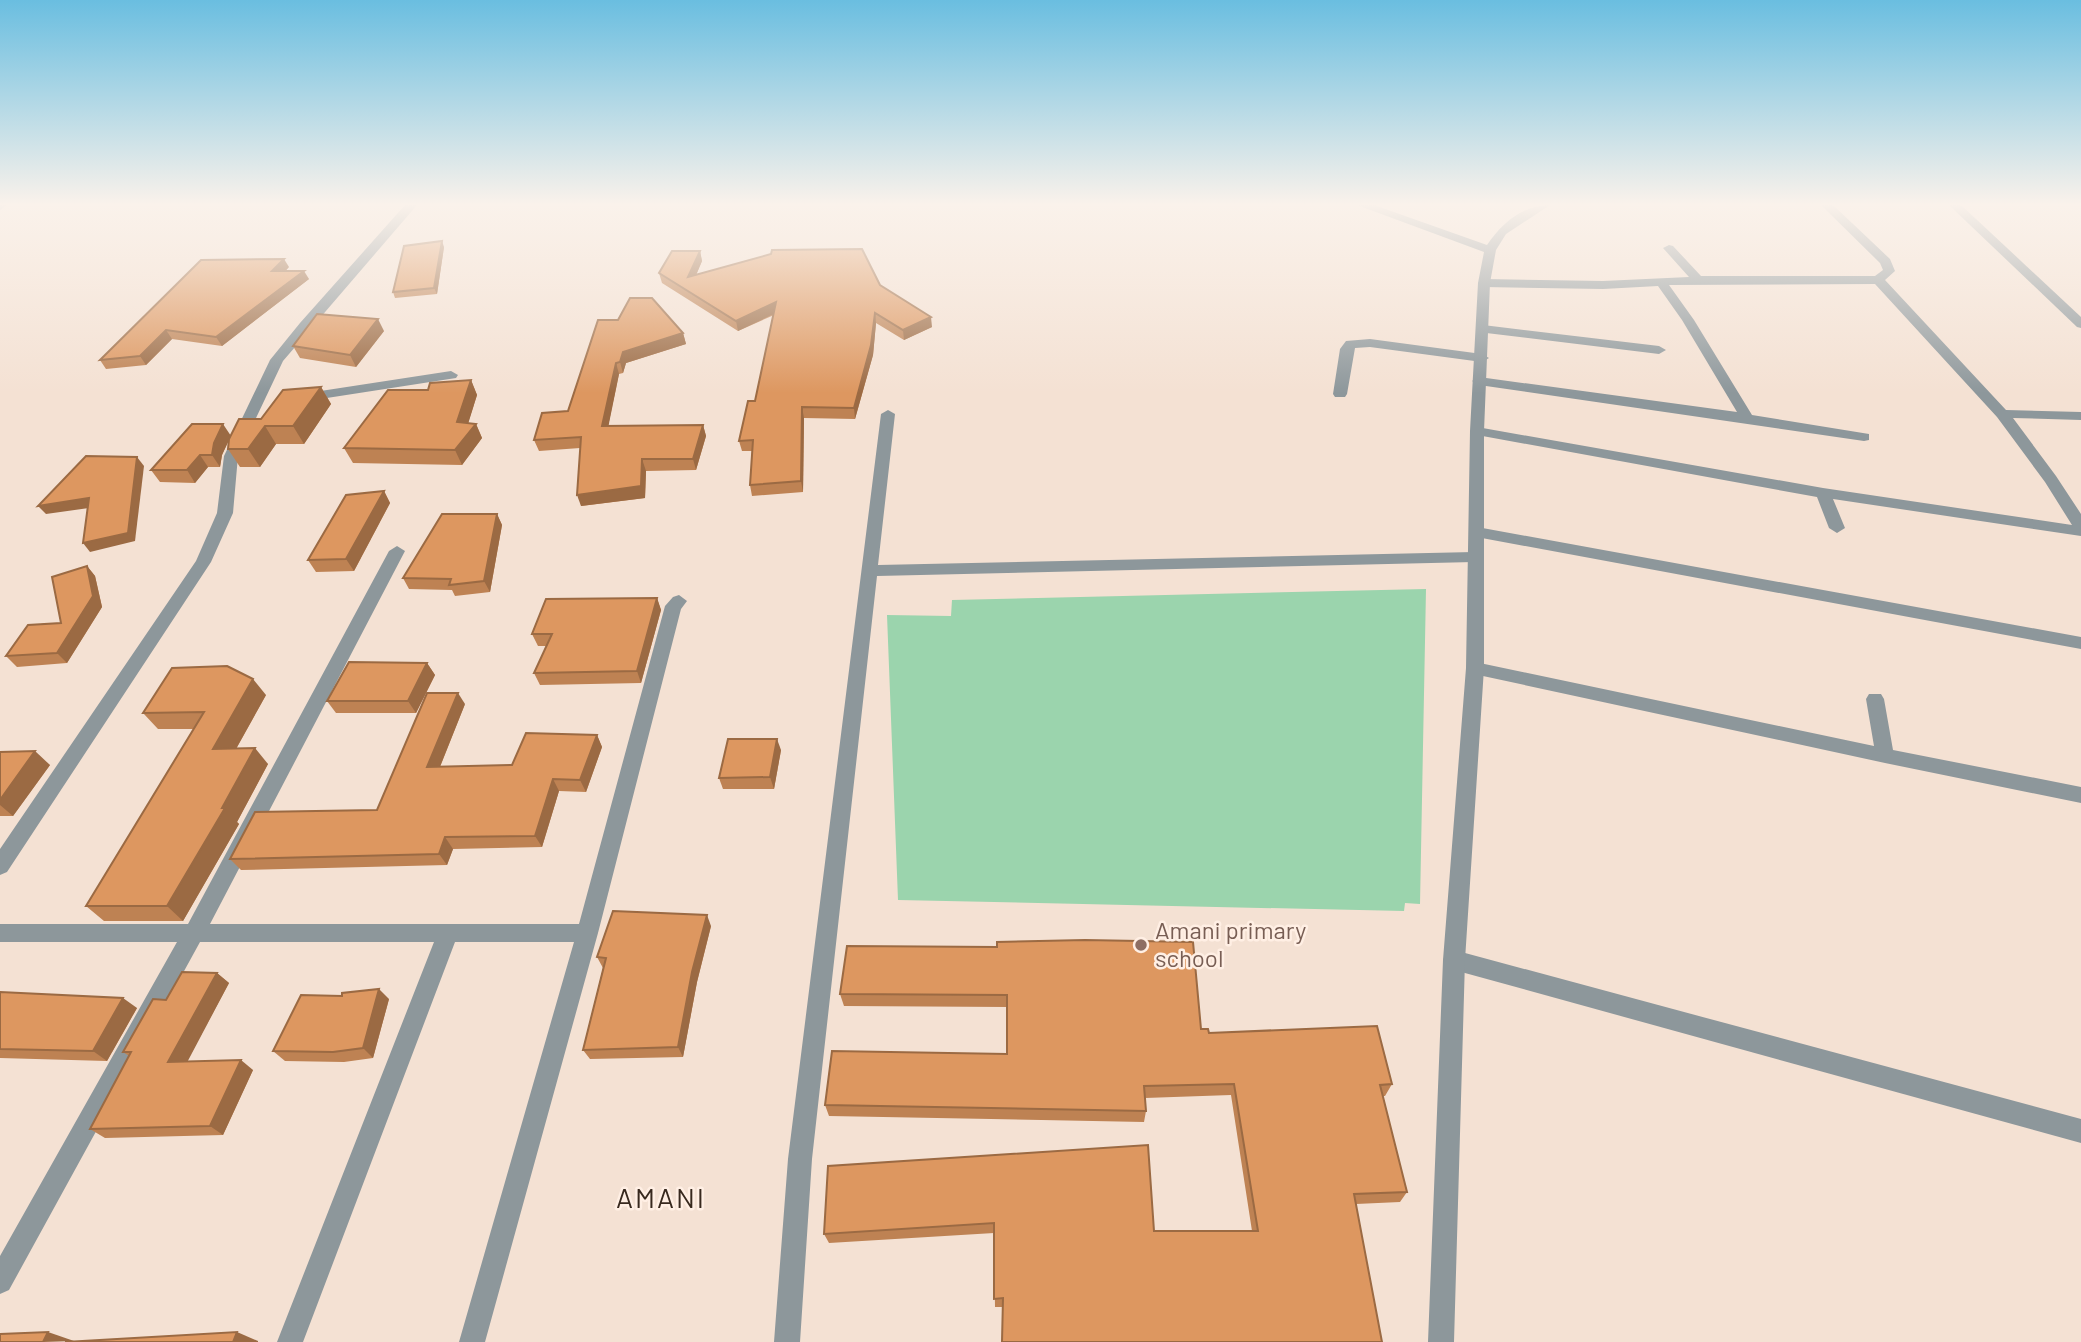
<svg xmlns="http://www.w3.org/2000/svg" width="2081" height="1342" font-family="Barlow,sans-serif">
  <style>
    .green { fill: #9bd4ad }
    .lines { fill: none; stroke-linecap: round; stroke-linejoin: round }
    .minor { fill: #8d979b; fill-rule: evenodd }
    .tertiary { fill: #8d979b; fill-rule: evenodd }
    .wall { fill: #be8253 }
    .shaded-wall { fill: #9b6a43 }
    .building { fill: #dd9760; stroke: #9b6a43; stroke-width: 2 }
    .education-dot { fill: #8d6e63; stroke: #ffefe4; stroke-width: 2.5 }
    .labels { text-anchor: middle; stroke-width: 5; stroke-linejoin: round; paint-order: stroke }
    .near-education-label { font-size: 24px; fill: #785e54; stroke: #ffefe4; text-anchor: start }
    .near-quarter-label { font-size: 28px; letter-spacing: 2px; fill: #38291e; stroke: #ffefe4 }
  </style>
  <rect width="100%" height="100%" fill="#f4e1d3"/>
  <path class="green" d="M 1426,589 L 1420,904 L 1405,903 L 1404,911 L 898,900 L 887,615 L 951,616 L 952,600 Z"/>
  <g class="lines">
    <g class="minor">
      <path d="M 0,205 L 7,205 L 0,210 Z"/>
      <path d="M 405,205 L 417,205 L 283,361 L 238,456 L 233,513 L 211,562 L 7,872 L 0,875 L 0,849 L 196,561 L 217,513 L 224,456 L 270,360 L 300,323 Z"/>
      <path d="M 1821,205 L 1833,205 L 1890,259 L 1895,271 L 1885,280 L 2006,410 L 2081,412 L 2081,420 L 2013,418 L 2056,476 L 2081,514 L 2081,536 L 1833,499 L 1845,528 L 1837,533 L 1829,528 L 1817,497 L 1477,435 L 1470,431 L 1477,427 L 1823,488 L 2072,525 L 2045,482 L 1997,417 L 1875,284 L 1669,285 L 1694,320 L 1752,415 L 1869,434 L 1869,440 L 1864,441 L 1479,385 L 1472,381 L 1479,377 L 1737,412 L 1682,320 L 1658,286 L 1603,289 L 1484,287 L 1478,283 L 1484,279 L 1603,281 L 1689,277 L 1663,248 L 1669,245 L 1673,246 L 1701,276 L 1875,276 L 1883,270 L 1880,263 Z"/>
      <path d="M 1949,205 L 1961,205 L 2081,317 L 2081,328 L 2077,327 Z"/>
      <path d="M 1483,325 L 1659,346 L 1666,350 L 1659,354 L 1478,332 L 1478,326 Z"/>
      <path d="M 1370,339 L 1482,354 L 1489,358 L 1482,362 L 1370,347 L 1355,348 L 1347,394 L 1345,397 L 1335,397 L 1333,394 L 1340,349 L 1346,341 Z"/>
      <path d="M 451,371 L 458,375 L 456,378 L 301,402 L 294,398 L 301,394 Z"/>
      <path d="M 888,410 L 895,414 L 878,565 L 1474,552 L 1482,557 L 1474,562 L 877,576 L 812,1159 L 800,1342 L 774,1342 L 788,1159 L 881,414 Z"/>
      <path d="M 1477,527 L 2081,637 L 2081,649 L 1471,536 L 1469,532 L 1471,528 Z"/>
      <path d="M 397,546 L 405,551 L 210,924 L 579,924 L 665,606 L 673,597 L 679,595 L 687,601 L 681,609 L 598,933 L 485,1342 L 459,1342 L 574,942 L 455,942 L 303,1342 L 277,1342 L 434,942 L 200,942 L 9,1290 L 0,1294 L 0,1256 L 177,942 L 0,942 L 0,924 L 188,924 L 389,551 Z"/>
      <path d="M 1475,662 L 1874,746 L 1866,699 L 1869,694 L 1881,694 L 1884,699 L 1893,750 L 2081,787 L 2081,803 L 1885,763 L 1469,673 L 1466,668 L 1469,663 Z"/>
      <path d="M 1454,950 L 2081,1119 L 2081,1143 L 1454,970 L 1446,967 L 1443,960 L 1446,953 Z"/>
    </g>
    <path class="tertiary" d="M 1357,205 L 1374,205 L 1487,245 C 1502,223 1523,205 1550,205 L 1506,234 L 1496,250 L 1490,283 L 1484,431 L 1484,668 L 1465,960 L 1454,1342 L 1428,1342 L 1443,960 L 1466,668 L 1470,431 L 1478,283 L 1484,252 Z"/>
  </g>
  <g class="wall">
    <path d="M 444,247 L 437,294 L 395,298 L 393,292 Z"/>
    <path d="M 700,251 L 702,261 L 696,275 L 880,285 L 932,327 L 904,340 L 876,323 L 873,355 L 855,419 L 804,418 L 803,492 L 752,496 L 750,485 L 752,451 L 742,451 L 739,441 L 755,401 L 774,315 L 738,331 L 662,283 L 659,273 Z"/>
    <path d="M 289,267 L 285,271 L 309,279 L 222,346 L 172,339 L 146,365 L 106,369 L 100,360 Z"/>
    <path d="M 618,320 L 683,333 L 686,344 L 626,363 L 623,373 L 619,374 L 608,426 L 703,425 L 706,436 L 696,470 L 646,471 L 645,498 L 581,506 L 580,448 L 539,451 L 534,440 L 568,411 Z"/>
    <path d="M 384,331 L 356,367 L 300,358 L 293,346 Z"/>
    <path d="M 471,380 L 477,395 L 468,423 L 476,424 L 482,438 L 462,465 L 353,463 L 344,448 L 428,390 Z"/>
    <path d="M 321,387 L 331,404 L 304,444 L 276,444 L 260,467 L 240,467 L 228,449 L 229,439 L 222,455 L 220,467 L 208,467 L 195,483 L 160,482 L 151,470 L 230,436 Z"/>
    <path d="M 384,491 L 390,503 L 354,571 L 316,572 L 308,560 Z"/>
    <path d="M 497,514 L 502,525 L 490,592 L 455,596 L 452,590 L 409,589 L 403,578 Z"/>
    <path d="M 87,566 L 95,576 L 102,607 L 67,663 L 17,667 L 6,656 L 61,623 Z"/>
    <path d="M 657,598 L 661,610 L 641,683 L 540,685 L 534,673 L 547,646 L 538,646 L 532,634 Z"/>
    <path d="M 427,663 L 435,675 L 416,713 L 336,713 L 327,701 Z"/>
    <path d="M 266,695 L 236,749 L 268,764 L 237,822 L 239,824 L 183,921 L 104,921 L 86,906 L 194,729 L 158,729 L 143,713 Z"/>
    <path d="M 465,704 L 440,767 L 512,765 L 597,735 L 602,747 L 586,792 L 559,791 L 542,847 L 453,849 L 447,865 L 241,870 L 230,859 L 377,810 Z"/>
    <path d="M 781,750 L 774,789 L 723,789 L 719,778 Z"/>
    <path d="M 0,752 L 50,765 L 13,816 L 0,816 Z"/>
    <path d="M 711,926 L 697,982 L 683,1057 L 590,1059 L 583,1050 L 603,968 L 597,957 Z"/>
    <path d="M 847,946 L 1201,1029 L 1209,1033 L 1392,1084 L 1385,1096 L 1383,1096 L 1407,1192 L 1400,1202 L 1356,1204 L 1003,1307 L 995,1307 L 994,1233 L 829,1243 L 824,1234 L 828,1166 L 1154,1231 L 1252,1231 L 1231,1095 L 1145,1098 L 1146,1111 L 1144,1122 L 829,1116 L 825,1105 L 1007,1054 L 1007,1007 L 844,1006 L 840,994 Z"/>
    <path d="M 217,973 L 229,983 L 187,1061 L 253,1070 L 223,1135 L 105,1138 L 90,1129 L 129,1056 L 123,1052 L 166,1000 Z"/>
    <path d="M 0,992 L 137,1008 L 107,1061 L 0,1058 Z"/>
    <path d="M 389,999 L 373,1058 L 344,1062 L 285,1061 L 273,1051 Z"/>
  </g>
  <g class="shaded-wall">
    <path d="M 442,241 L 444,247 L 437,294 L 434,288 Z"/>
    <path d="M 700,251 L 702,261 L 691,287 L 688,277 Z"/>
    <path d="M 284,259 L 289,267 L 277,280 L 272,271 Z"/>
    <path d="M 304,271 L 309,279 L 222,346 L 216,337 Z"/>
    <path d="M 776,302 L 778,312 L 738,331 L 736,321 Z"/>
    <path d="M 875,313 L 876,323 L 873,355 L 855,419 L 854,408 Z"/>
    <path d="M 931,317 L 932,327 L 904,340 L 903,330 Z"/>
    <path d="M 378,319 L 384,331 L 356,367 L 350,355 Z"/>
    <path d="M 166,330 L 172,339 L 146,365 L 140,356 Z"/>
    <path d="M 683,333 L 686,344 L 626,363 L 623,373 L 620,362 L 623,352 Z"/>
    <path d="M 616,363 L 619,374 L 606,438 L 602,426 Z"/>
    <path d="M 471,380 L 477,395 L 464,437 L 457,422 Z"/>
    <path d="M 321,387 L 331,404 L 304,444 L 293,426 Z"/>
    <path d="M 802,407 L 804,418 L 803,492 L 801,481 Z"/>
    <path d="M 223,424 L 231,436 L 222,455 L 220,467 L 212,455 L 214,443 Z"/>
    <path d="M 476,424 L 482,438 L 462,465 L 455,450 Z"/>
    <path d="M 703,425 L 706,436 L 696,470 L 693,459 Z"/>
    <path d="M 265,426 L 276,444 L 260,467 L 248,449 Z"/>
    <path d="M 200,455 L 208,467 L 195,483 L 187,470 Z"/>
    <path d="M 137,457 L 144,466 L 135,541 L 90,552 L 83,543 Z"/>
    <path d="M 642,459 L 646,471 L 645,498 L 581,506 L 577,495 Z"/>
    <path d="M 384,491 L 390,503 L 354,571 L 346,559 Z"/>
    <path d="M 89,498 L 96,507 L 46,514 L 38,506 Z"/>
    <path d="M 497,514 L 502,525 L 490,592 L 484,581 Z"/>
    <path d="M 87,566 L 95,576 L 102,607 L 67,663 L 57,653 Z"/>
    <path d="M 657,598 L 661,610 L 641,683 L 637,671 Z"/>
    <path d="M 427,663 L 435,675 L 416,713 L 408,701 Z"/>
    <path d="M 253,679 L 266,695 L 227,765 L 213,749 Z"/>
    <path d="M 458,693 L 465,704 L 435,779 L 427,767 Z"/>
    <path d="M 597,735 L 602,747 L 586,792 L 580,780 Z"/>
    <path d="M 777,739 L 781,750 L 774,789 L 770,777 Z"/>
    <path d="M 255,748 L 268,764 L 237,822 L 239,824 L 183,921 L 167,906 Z"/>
    <path d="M 35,751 L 50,765 L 13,816 L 0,805 L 0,800 Z"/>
    <path d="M 553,779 L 559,791 L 542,847 L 535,836 Z"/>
    <path d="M 445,837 L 453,849 L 447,865 L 439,854 Z"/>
    <path d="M 707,915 L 711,926 L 697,982 L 683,1057 L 678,1047 L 692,972 Z"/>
    <path d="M 217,973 L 229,983 L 182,1072 L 168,1062 Z"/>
    <path d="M 379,989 L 389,999 L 373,1058 L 363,1048 Z"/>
    <path d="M 123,998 L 137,1008 L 107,1061 L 93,1051 Z"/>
    <path d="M 241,1060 L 253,1070 L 223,1135 L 210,1126 Z"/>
    <path d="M 48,1332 L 74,1341 L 43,1342 Z"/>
    <path d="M 237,1332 L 258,1341 L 258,1342 L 233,1342 Z"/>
  </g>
  <g class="building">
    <path d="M 442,241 L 434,288 L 393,292 L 404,246 Z"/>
    <path d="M 862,249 L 880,285 L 931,317 L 903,330 L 875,313 L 871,345 L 854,408 L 802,407 L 801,481 L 750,485 L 753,440 L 739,441 L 748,401 L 755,401 L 776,302 L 736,321 L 659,273 L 672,251 L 700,251 L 688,277 L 771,254 L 772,250 Z"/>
    <path d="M 284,259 L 272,271 L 304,271 L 216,337 L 166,330 L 140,356 L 100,360 L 201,260 Z"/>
    <path d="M 630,298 L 652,298 L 683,333 L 623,352 L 620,362 L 616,363 L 602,426 L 703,425 L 693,459 L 642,459 L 641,486 L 577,495 L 581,437 L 534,440 L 542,413 L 568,411 L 598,320 L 618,320 Z"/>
    <path d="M 317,314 L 378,319 L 350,355 L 293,346 Z"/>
    <path d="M 471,380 L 457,422 L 476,424 L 455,450 L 344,448 L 388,390 L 428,390 L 430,383 Z"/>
    <path d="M 321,387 L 293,426 L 265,426 L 248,449 L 228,449 L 229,439 L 239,419 L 261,419 L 283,390 Z"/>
    <path d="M 192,424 L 223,424 L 214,443 L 212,455 L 200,455 L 187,470 L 151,470 Z"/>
    <path d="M 86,456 L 137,457 L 128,533 L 83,543 L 89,498 L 38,506 Z"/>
    <path d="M 384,491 L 346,559 L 308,560 L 346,495 Z"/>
    <path d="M 442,514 L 497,514 L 484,581 L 449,585 L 451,579 L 403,578 Z"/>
    <path d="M 87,566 L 93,596 L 57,653 L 6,656 L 28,625 L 61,623 L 52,577 Z"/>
    <path d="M 657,598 L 637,671 L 534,673 L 552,634 L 532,634 L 546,599 Z"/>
    <path d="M 349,662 L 427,663 L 408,701 L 327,701 Z"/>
    <path d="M 227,666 L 253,679 L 213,749 L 255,748 L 222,808 L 225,808 L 167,906 L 86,906 L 204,712 L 143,713 L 172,668 Z"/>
    <path d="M 427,693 L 458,693 L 427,767 L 512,765 L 526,733 L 597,735 L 580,780 L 553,779 L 535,836 L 445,837 L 439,854 L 230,859 L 255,812 L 377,810 Z"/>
    <path d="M 728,739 L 777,739 L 770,777 L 719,778 Z"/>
    <path d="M 35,751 L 0,800 L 0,752 Z"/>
    <path d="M 613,911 L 707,915 L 692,972 L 678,1047 L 583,1050 L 606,958 L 597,957 Z"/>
    <path d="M 1085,940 L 1193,942 L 1201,1029 L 1208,1029 L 1209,1033 L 1377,1026 L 1392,1084 L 1380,1085 L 1407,1192 L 1354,1194 L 1382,1342 L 1002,1342 L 1003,1298 L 994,1299 L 994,1223 L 824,1234 L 828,1166 L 1148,1145 L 1154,1231 L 1258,1231 L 1234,1084 L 1144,1086 L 1146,1111 L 825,1105 L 832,1051 L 1007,1054 L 1007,995 L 840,994 L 847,946 L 997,947 L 997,942 Z"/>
    <path d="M 182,972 L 217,973 L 168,1062 L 241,1060 L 210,1126 L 90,1129 L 131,1052 L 123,1052 L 153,999 L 166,1000 Z"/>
    <path d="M 379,989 L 363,1048 L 333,1052 L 273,1051 L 301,995 L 342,996 L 342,993 Z"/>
    <path d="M 0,992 L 123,998 L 93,1051 L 0,1049 Z"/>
    <path d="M 48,1332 L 43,1342 L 0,1342 L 0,1334 Z"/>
    <path d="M 237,1332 L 233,1342 L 65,1342 Z"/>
  </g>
  <linearGradient id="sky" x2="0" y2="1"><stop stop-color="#6abee0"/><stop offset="0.52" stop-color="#faf2eb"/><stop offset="1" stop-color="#faf2eb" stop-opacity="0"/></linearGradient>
  <rect width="2081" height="393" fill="url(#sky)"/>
  <circle class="education-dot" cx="1141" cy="945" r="7"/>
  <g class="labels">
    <g class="near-education-label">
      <text x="1155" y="939">Amani primary<tspan x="1155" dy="28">school</tspan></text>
    </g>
    <g class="near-quarter-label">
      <text x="661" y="1208">AMANI</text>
    </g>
  </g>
</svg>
